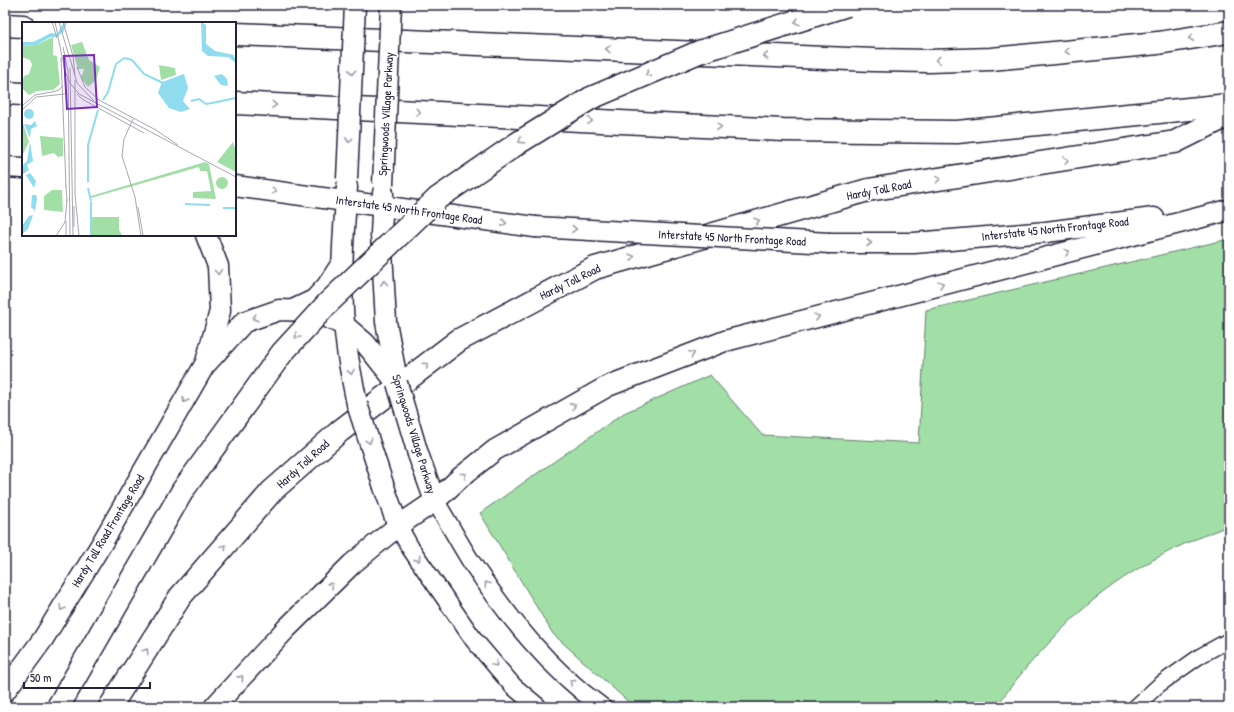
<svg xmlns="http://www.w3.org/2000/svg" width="1234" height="712" font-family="'Patrick Hand',sans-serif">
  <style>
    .green { fill: #a2dfa6; stroke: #628070 }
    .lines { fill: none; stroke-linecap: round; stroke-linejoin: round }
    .minor-casing { stroke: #22223b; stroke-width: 17 }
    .tertiary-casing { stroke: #22223b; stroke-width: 20 }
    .secondary-casing { stroke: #22223b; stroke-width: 23 }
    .motorway-casing { stroke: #22223b; stroke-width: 25 }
    .minor { stroke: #fff; stroke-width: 14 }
    .tertiary { stroke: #fff; stroke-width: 17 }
    .secondary { stroke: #fff; stroke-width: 20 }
    .motorway { stroke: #fff; stroke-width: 22 }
    .secondary-bridge-casing { stroke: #22223b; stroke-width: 23; stroke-linecap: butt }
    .motorway-bridge-casing { stroke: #22223b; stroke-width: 25; stroke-linecap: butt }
    .secondary-bridge { stroke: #fff; stroke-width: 20 }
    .motorway-bridge { stroke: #fff; stroke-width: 22 }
    .oneway { stroke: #9c9ca7 }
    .labels { text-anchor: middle; stroke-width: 3.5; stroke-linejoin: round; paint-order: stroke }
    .street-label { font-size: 12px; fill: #22223b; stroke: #fff }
    .inset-river { fill: none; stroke: #8fdcee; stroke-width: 2 }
    .inset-road { fill: none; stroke: #a7a7b1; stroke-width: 1 }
    .view { fill: #7b2cbf; fill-opacity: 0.15; stroke: #7b2cbf; stroke-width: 2 }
    .inset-edge { fill: none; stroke: #22223b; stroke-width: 2 }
  </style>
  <rect width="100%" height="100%" fill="#fff"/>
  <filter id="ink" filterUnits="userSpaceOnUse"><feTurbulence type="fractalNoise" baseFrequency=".025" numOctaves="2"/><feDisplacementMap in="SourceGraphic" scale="8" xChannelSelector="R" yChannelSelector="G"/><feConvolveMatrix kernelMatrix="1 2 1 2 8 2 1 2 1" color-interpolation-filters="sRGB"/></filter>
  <g filter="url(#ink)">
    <path class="green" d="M 1229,239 L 1229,526 C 1180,543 1131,569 1091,602 C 1076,615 1062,629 1049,643 C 1030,663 1011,684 997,707 L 634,707 L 553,634 L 480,513 L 624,413 L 710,375 L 762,435 L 919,443 L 926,310 Z"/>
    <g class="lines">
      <g class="minor-casing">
        <path id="minor" d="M 1135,707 L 1159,685 L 1200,656 L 1229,640"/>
      </g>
      <g class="tertiary-casing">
        <g id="tertiary">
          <path d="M 435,501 C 448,521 459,543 472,563 C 508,617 549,669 602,707"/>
          <path d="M 398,526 L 411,549 L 474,640 L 513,686 L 538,707"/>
        </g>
      </g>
      <g class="secondary-casing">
        <g id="secondary">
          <path d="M 5,167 L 23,168"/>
          <path d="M 235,186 L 535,227"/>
          <path d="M 347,187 C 343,237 339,291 346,341 C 348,362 353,383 357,404"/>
          <path d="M 383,193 L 381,234 L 386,322 L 397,380"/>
          <path d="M 830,243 L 914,243 L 1046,232 L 1154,218"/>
          <path d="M 293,310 L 314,300 L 327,286 L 342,263"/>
          <path d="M 206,362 L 220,311 L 218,266 L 206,235"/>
          <path d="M 418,454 L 435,501"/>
          <path d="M 384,487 L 398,526"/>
          <path d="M 5,691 L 43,639 L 102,543 L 204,366 L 244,322 L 279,310 L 312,311 L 344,325 L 365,343 L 397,383"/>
          <path d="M 214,707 L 286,629 L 352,564 L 398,526 L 435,501 L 461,477 L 495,450 L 608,386 L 725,341 L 1229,210"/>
        </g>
      </g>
      <g class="motorway-casing">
        <g id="motorway">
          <path d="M 5,25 L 23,26"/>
          <path d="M 235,34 L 874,60 L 929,61 L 991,59 L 1158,43 L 1229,32"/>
          <path d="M 5,93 L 23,94"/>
          <path d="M 235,103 L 783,130 L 957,132 L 1229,105"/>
          <path d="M 110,707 L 180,597 L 272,491 L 340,431 L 459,340 L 595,268 L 868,190 L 1175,142 L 1229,115"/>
        </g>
      </g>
      <use href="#minor" class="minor"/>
      <use href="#tertiary" class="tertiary"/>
      <use href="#secondary" class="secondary"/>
      <use href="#motorway" class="motorway"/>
      <g class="secondary-bridge-casing">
        <g id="secondary-bridge">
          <path d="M 347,179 L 355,5"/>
          <path d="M 383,184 L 391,5"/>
          <path d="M 535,227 L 830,243"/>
          <path d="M 397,383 L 418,454"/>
          <path d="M 357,404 L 384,487"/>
        </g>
      </g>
      <g class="motorway-bridge-casing">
        <path id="motorway-bridge" d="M 58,707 L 183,490 L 282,353 L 328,303 L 438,198 L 518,143 L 591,98 L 699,52 L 847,5"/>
      </g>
      <use href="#secondary-bridge" class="secondary-bridge"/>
      <use href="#motorway-bridge" class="motorway-bridge"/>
    </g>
    <defs><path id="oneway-chevron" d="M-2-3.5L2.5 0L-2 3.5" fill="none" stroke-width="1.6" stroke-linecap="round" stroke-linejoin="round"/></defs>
    <g class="oneway">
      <use href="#oneway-chevron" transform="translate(797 22) rotate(163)"/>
      <use href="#oneway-chevron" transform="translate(1191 38) rotate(172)"/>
      <use href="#oneway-chevron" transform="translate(608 49) rotate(-178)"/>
      <use href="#oneway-chevron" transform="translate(1067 51) rotate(174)"/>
      <use href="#oneway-chevron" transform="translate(766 56) rotate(-178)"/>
      <use href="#oneway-chevron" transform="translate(938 60) rotate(178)"/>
      <use href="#oneway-chevron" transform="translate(352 72) rotate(93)"/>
      <use href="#oneway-chevron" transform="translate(648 74) rotate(157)"/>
      <use href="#oneway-chevron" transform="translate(274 105) rotate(3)"/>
      <use href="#oneway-chevron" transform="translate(418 112) rotate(3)"/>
      <use href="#oneway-chevron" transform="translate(590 121) rotate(3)"/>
      <use href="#oneway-chevron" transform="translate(719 127) rotate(3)"/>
      <use href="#oneway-chevron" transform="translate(349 140) rotate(93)"/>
      <use href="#oneway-chevron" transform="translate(521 141) rotate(148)"/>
      <use href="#oneway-chevron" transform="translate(1066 160) rotate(-9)"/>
      <use href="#oneway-chevron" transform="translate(938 179) rotate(-8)"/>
      <use href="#oneway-chevron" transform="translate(274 191) rotate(7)"/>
      <use href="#oneway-chevron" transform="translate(757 221) rotate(-16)"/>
      <use href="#oneway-chevron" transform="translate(504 223) rotate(8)"/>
      <use href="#oneway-chevron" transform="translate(574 229) rotate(3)"/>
      <use href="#oneway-chevron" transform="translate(869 243)"/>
      <use href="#oneway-chevron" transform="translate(1067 252) rotate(-15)"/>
      <use href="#oneway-chevron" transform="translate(632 257) rotate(-16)"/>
      <use href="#oneway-chevron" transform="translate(218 272) rotate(85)"/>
      <use href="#oneway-chevron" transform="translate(384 283) rotate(-94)"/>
      <use href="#oneway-chevron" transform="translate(941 284) rotate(-15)"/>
      <use href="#oneway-chevron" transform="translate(817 317) rotate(-15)"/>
      <use href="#oneway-chevron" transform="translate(255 318) rotate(162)"/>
      <use href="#oneway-chevron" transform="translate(297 336) rotate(133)"/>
      <use href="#oneway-chevron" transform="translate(692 354) rotate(-21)"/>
      <use href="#oneway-chevron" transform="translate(426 365) rotate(-37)"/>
      <use href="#oneway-chevron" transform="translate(351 372) rotate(80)"/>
      <use href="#oneway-chevron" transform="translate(185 400) rotate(120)"/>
      <use href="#oneway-chevron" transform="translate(573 406) rotate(-29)"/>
      <use href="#oneway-chevron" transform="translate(369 441) rotate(71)"/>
      <use href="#oneway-chevron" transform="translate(464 475) rotate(-39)"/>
      <use href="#oneway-chevron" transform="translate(224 547) rotate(-49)"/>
      <use href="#oneway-chevron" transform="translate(418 559) rotate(55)"/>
      <use href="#oneway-chevron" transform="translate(487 584) rotate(-124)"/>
      <use href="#oneway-chevron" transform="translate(331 585) rotate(-44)"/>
      <use href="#oneway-chevron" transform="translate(62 608) rotate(121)"/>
      <use href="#oneway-chevron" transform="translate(146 651) rotate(-57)"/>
      <use href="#oneway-chevron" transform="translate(495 664) rotate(50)"/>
      <use href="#oneway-chevron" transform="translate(241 678) rotate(-48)"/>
      <use href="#oneway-chevron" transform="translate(572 682) rotate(-139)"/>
    </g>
  </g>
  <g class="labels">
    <g class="street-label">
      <text transform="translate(386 114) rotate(-87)" y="4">Springwoods Village Parkway</text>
      <text transform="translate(879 190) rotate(-11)" y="4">Hardy Toll Road</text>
      <text transform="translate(409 210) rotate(8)" y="4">Interstate 45 North Frontage Road</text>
      <text transform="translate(1055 229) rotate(-6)" y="4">Interstate 45 North Frontage Road</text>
      <text transform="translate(732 238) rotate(3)" y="4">Interstate 45 North Frontage Road</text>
      <text transform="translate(570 282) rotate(-26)" y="4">Hardy Toll Road</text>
      <text transform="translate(414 434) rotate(73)" y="4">Springwoods Village Parkway</text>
      <text transform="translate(303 464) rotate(-42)" y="4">Hardy Toll Road</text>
      <text transform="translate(108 531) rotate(-59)" y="4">Hardy Toll Road Frontage Road</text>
    </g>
  </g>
  <g transform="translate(22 22)">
    <rect width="214" height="214" fill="#fff"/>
    <path d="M 31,15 L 31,33 L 35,34 L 38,62 L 31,68 L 15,69 L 7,73 L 0,66 L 0,62 L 2,54 L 7,52 L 10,43 L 8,38 L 0,35 L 0,24 L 14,23 ZM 60,20 L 67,38 L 78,45 L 74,58 L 66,65 L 59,56 L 62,47 L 56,47 L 49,23 ZM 137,43 L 153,46 L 154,53 L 139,58 ZM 0,98 L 7,120 L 0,134 ZM 18,114 L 41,116 L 41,134 L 36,135 L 32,131 L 20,134 ZM 211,120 L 214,129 L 214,150 L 195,140 ZM 183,140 L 187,142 L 194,177 L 171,176 L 171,170 L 189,169 L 185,149 L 178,149 L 177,145 L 69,176 L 69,174 ZM194 161a6 6 0 1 1 12 0a6 6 0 1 1-12 0ZM 30,168 L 40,168 L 41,190 L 22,188 L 22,174 ZM 71,195 L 97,195 L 97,208 L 100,213 L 68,213 L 68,196 Z" fill="#a2dfa6"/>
    <path d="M 42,0 L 45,0 L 42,9 L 35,15 L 29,15 L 14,23 L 0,24 L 1,20 L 11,20 L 29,11 L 35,12 ZM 179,0 L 184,3 L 184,22 L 193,29 L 212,33 L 214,41 L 206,35 L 186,34 L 180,29 ZM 162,52 L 166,66 L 161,79 L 168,87 L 159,90 L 147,86 L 136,71 L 140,60 ZM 200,52 L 205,57 L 206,64 L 199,63 L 192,54 ZM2 92a5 5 0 1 1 10 0a5 5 0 1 1-10 0ZM 13,99 L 15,104 L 9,107 L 8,116 L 2,102 L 9,103 ZM 8,120 L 11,139 L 5,143 L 7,148 L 1,152 L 0,144 L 5,139 ZM 8,151 L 14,159 L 12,166 L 4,153 ZM 10,173 L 14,173 L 15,177 L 13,189 L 9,185 ZM 11,193 L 6,207 L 0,212 L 0,204 L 7,194 Z" fill="#8fdcee"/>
    <path class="inset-river" d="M 81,78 L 86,70 L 94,42 L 102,36 L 110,38 L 122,52 L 141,61M 169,79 L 177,77 L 184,82 L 190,81 L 214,76M 66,160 L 66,123 L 76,88M 66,166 L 69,179M 163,182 L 188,183M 201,186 L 214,186M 69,214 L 69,180"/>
    <path class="inset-road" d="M 30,0 L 35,16M 33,0 L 43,49 L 48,61 L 57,72 L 214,155M 37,0 L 47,34M 41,0 L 51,34 L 53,53M 41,25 L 46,49 L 48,214M 47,33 L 55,61 L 72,79M 39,35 L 44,165M 55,45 L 63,65 L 77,78 L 134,108M 48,46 L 51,214M 53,58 L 53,172 L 57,214M 30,70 L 37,68 L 41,63M 55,72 L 60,77 L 122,111M 0,84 L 13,73 L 30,70M 0,88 L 14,75 L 43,72M 111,97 L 102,117 L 100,134 L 113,175 L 119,214M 134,108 L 156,123M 44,164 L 45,179M 116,185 L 121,213M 44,199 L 44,214M 52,205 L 52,184M 34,214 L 43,200 L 45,177"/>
    <path class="view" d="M 72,33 L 75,85 L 45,87 L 42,34 Z"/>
    <rect width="214" height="214" class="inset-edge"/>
  </g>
  <rect width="1234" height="712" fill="none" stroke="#fff" stroke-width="20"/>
  <rect x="10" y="10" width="1214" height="692" fill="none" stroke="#22223b" stroke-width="1.5" filter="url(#ink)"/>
  <path d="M24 682v6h126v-6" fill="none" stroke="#22223b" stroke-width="2"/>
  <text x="30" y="682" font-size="12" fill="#22223b" stroke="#ffffff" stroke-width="3" paint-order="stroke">50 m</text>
</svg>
